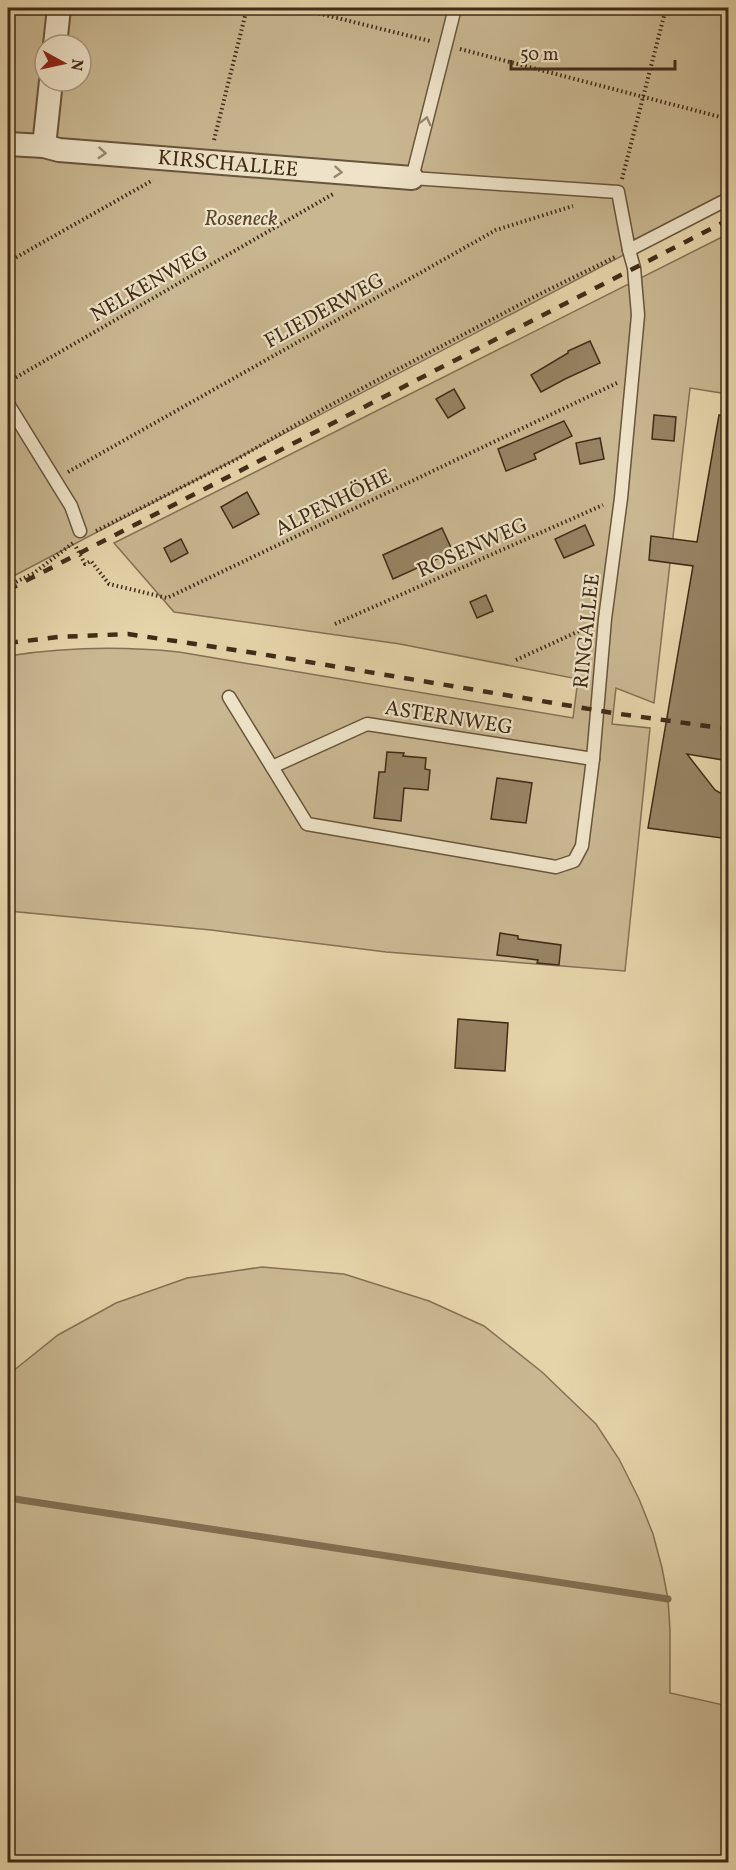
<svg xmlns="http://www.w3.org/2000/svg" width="736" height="1870" font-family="Vollkorn,serif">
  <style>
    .green { fill: #c9b791; stroke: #847154; stroke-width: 1.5; fill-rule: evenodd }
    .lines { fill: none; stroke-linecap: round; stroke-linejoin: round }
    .stream { stroke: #816e51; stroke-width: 7 }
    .building { fill: #968363; stroke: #402b17; stroke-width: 1.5 }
    .lane-casing { stroke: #69553c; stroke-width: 15 }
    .street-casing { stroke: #69553c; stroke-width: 26 }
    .path { stroke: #402b17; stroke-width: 4; stroke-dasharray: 1.5 3; stroke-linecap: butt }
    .lane { stroke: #eee3c8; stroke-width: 12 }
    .street { stroke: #eee3c8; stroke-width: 22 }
    .rail { stroke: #402b17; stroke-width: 4.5; stroke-dasharray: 10 10; stroke-linecap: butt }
    .oneway { stroke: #978770 }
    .labels { text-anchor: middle; stroke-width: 4.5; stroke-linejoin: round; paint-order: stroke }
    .street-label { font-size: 21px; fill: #402b17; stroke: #eee3c8 }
    .park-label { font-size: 21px; font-style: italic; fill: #5b472f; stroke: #eee3c8 }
  </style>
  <rect width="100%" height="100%" fill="#e5d4aa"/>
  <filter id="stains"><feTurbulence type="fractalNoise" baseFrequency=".00333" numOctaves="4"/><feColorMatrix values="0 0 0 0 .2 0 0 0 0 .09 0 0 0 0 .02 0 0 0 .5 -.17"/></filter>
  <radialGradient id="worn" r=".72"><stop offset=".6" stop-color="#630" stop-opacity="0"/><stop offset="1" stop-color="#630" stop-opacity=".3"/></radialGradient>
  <g class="green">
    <path d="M 8,8 L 728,8 L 728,200 L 8,579 ZM 45,45 L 81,45 L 81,81 L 45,81 Z"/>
    <path d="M 728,234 L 728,394 L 690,388 L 654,703 L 616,688 L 612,724 L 650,728 L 625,971 L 386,952 L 211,930 L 8,911 L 8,656 C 66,647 120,646 179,652 L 573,718 L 578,679 L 400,644 L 174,612 L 114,543 Z"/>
    <path d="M 262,1267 L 344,1274 L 429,1301 L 484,1326 L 542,1372 L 596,1424 L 619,1459 L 639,1499 L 653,1534 L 662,1568 L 668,1599 L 670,1630 L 670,1693 L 728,1706 L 728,1862 L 8,1862 L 8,1375 L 58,1335 L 116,1303 L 187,1278 Z"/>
  </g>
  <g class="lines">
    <path class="stream" d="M 8,1498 L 668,1599"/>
  </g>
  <g class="building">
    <path d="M 590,341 L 600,363 L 565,379 L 541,392 L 531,375 L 568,353 L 568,351 Z"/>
    <path d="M 454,389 L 465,408 L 448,418 L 436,399 Z"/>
    <path d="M 654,415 L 676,417 L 674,441 L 652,439 Z"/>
    <path d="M 719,415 L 729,415 L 729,761 L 687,754 L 715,790 L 729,798 L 729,839 L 648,828 L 693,566 L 649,560 L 651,536 L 697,542 Z"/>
    <path d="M 564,421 L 572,436 L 534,454 L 536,459 L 506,471 L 498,449 Z"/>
    <path d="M 600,438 L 604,459 L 580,464 L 576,443 Z"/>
    <path d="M 247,492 L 259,514 L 233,528 L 221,507 Z"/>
    <path d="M 585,525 L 594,545 L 564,558 L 555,539 Z"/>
    <path d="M 442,528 L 453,552 L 393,579 L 383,555 Z"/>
    <path d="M 181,539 L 188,553 L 171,562 L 164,548 Z"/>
    <path d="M 486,595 L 493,611 L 477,618 L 470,602 Z"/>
    <path d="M 387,752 L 404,753 L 403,756 L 426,758 L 425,769 L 430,770 L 428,790 L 404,788 L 401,821 L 374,818 L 379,772 L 385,772 Z"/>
    <path d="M 497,778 L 532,783 L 526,823 L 491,819 Z"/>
    <path d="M 500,933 L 518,936 L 518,939 L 561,945 L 559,965 L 537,963 L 538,960 L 497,955 Z"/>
    <path d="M 458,1019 L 508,1023 L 505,1071 L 455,1068 Z"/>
  </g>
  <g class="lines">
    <g class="lane-casing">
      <g id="lane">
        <path d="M 629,250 L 728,199"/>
        <path d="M 8,404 L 71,506 L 80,531"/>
        <path d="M 229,697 L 307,824 L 556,867 L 574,861 L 582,846 L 593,759 L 605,619 L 621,498 L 638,315 L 634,268 L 629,250 L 618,192 L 412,178 L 455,8"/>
        <path d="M 272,767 L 367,724 L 593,759"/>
      </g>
    </g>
    <g class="street-casing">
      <g id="street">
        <path d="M 55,45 L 59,8"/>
        <path d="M 8,144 L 44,146 L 59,150 L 412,178"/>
        <path d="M 44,146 L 51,81"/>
      </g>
    </g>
    <g class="path">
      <path d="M 297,8 L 430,41"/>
      <path d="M 460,49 L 728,119"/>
      <path d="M 214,140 L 247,8"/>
      <path d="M 622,179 L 666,8"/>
      <path d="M 8,262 L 153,180"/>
      <path d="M 8,382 L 333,194"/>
      <path d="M 68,472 L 496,230 L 573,206"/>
      <path d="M 96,531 L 237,459 L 325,408 L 536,296 L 615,257"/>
      <path d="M 76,547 L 85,564 L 91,561 L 109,584 L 167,598 L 617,383"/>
      <path d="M 8,586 L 34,573 L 73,543"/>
      <path d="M 335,624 L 603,505"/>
      <path d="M 516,660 L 588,627"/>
    </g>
    <use href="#lane" class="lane"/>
    <use href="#street" class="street"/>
    <g class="rail">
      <path d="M 8,590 L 728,220"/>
      <path d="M 8,643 L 58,637 L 128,634 L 255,653 L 613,713 L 728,729"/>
    </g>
  </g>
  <defs><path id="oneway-chevron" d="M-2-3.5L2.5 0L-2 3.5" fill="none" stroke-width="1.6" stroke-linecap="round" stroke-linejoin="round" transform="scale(1.5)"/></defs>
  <g class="oneway">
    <use href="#oneway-chevron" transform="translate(426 121) rotate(-76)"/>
    <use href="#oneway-chevron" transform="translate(102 153) rotate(5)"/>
    <use href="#oneway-chevron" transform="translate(338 172) rotate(5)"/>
  </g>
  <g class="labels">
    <g class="street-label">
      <text transform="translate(228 163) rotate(5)" y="7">KIRSCHALLEE</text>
      <text transform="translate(149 283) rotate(-30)" y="7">NELKENWEG</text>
      <text transform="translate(324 310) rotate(-29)" y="7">FLIEDERWEG</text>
      <text transform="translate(333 502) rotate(-26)" y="7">ALPENHÖHE</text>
      <text transform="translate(472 547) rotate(-24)" y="7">ROSENWEG</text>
      <text transform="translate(586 631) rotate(-84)" y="7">RINGALLEE</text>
      <text transform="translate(449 717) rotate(9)" y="7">ASTERNWEG</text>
    </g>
    <g class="park-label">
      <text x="241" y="225">Roseneck</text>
    </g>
  </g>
  <rect width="736" height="1870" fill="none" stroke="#e5d4aa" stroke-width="30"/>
  <rect x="9" y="9" width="718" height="1852" fill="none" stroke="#402b17" stroke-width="3"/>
  <rect x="15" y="15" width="706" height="1840" fill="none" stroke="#402b17" stroke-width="1.5"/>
  <g transform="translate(63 63) rotate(98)"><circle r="28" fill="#eee3c8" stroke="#a89981" stroke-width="1.5"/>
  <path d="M0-4.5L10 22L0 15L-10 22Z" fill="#8f2418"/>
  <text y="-9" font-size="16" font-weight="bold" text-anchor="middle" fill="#402b17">N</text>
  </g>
  <path d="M511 60v9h164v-9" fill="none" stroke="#402b17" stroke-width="3"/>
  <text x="520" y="60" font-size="18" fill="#402b17" stroke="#eee3c8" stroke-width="4.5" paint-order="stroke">50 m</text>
  <rect width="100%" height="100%" filter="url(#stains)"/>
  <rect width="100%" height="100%" fill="url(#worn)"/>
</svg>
